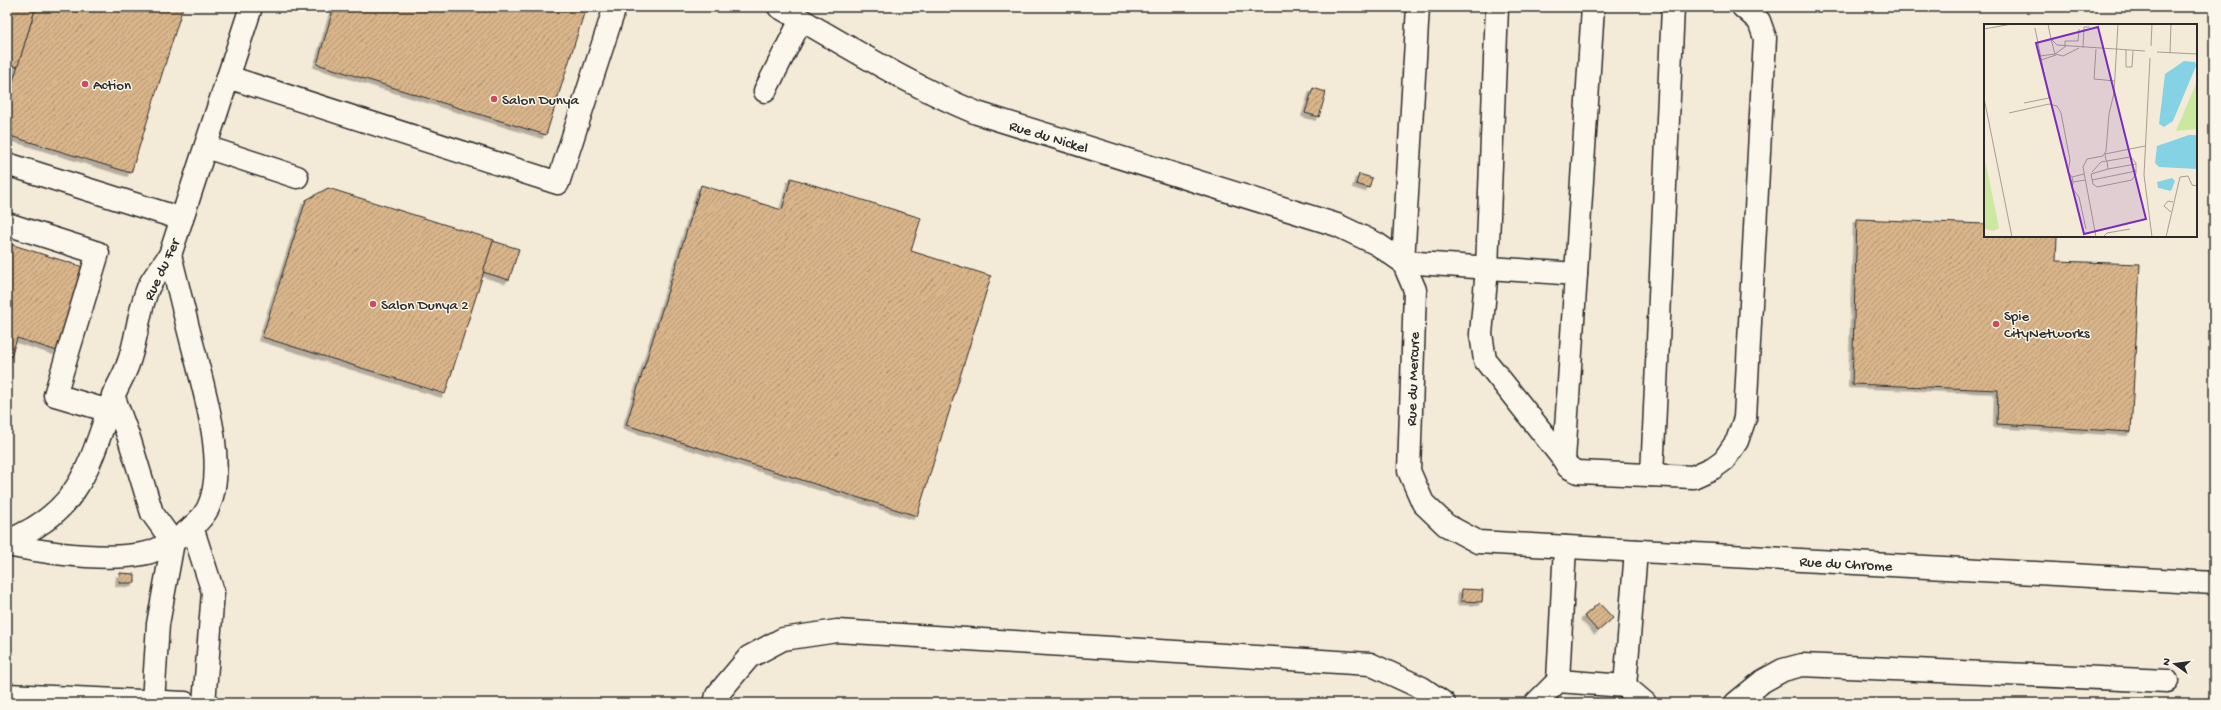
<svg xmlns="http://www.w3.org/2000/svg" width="2221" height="710" font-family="'Gochi Hand',sans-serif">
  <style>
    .building { fill: url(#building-hatch); stroke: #2b2b2b; filter: url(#shadow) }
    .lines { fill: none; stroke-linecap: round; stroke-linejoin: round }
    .minor-casing { stroke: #2b2b2b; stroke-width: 25 }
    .minor { stroke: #fbf7ec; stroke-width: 22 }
    .poi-dot { fill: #d1495b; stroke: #fbf7ec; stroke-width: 1.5 }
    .labels { text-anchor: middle; stroke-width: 3; stroke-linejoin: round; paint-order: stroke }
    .poi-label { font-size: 15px; fill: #2b2b2b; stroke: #fbf7ec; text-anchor: start }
    .street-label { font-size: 15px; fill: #2b2b2b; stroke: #fbf7ec }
    .inset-road { fill: none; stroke: #a49e93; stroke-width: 1 }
    .view { fill: #7b2cbf; fill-opacity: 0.15; stroke: #7b2cbf; stroke-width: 2 }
    .inset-edge { fill: none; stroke: #2b2b2b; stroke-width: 2 }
  </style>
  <defs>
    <pattern id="building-hatch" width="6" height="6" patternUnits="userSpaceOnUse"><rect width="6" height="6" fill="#d9b58a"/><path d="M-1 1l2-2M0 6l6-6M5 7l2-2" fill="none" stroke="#b09371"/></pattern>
    <filter id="shadow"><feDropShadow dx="-3.5" dy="3.5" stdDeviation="0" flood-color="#0004"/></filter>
  </defs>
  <rect width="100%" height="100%" fill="#f4ead8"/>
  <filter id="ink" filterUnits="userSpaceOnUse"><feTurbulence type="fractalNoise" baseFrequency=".025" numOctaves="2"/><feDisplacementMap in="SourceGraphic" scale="8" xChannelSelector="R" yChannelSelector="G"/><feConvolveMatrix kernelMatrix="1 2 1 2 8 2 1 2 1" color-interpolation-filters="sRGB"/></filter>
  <g filter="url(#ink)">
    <g class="building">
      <path d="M 7,7 L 36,7 L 18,67 L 7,64 Z"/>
      <path d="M 36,7 L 183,7 L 131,173 L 7,135 L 7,101 Z"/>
      <path d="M 334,7 L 586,7 L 546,135 L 317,64 Z"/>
      <path d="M 1313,88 L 1326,92 L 1319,117 L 1305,113 Z"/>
      <path d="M 1359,174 L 1372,178 L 1369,188 L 1356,184 Z"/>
      <path d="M 791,178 L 921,218 L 911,251 L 991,276 L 917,516 L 626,425 L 701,185 L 782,210 Z"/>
      <path d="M 328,188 L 494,240 L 445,394 L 262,337 L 306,200 Z"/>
      <path d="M 1857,219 L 1985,224 L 1985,236 L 2057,236 L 2056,261 L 2140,264 L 2131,432 L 1997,424 L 1998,390 L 1852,384 Z"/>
      <path d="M 493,241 L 519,249 L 509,280 L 483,272 Z"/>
      <path d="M 7,243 L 83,267 L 57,351 L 17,338 L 7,369 Z"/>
      <path d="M 120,573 L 135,574 L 135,583 L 119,583 Z"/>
      <path d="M 1462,589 L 1483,590 L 1482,602 L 1461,601 Z"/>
      <path d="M 1599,603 L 1613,618 L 1598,631 L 1584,616 Z"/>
    </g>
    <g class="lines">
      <g class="minor-casing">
        <g id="minor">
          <path d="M 779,7 C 844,44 907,84 977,113 L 1337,225 L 1377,244 L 1403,262 L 1415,290 L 1409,471 L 1423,503 L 1446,525 L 1478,542 L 2214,583"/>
          <path d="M 1418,7 L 1403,262 L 1576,274 L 1564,460 L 1568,467 L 1578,472 L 1693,477 L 1713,468 L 1724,460 L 1737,441 L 1745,418 L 1765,38 L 1759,21 L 1743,7"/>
          <path d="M 1497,7 L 1487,269 L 1481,334 L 1485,360 L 1564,460"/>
          <path d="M 228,77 L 558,183 L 615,7"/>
          <path d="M 765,91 L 801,20"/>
          <path d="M 206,147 L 297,177"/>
          <path d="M 7,164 L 182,219"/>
          <path d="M 7,224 L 98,253 L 55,395 L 109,411"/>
          <path d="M 1576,274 L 1593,7"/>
          <path d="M 113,395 L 129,438 L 152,513 L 173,542 C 185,533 201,522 208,508 C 228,466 204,390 193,347 C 185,317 178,286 170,255"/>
          <path d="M 1652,475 L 1673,7"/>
          <path d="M 192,527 L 213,592 L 204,703"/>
          <path d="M 7,541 C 81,512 89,465 113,397 C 117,386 124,376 128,364 C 137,340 138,312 148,288 C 153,277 163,266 170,255 L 251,7"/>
          <path d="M 7,545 C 48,553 107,562 147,553 C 156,551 165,545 173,542 L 158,624 L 153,702"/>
          <path d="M 1565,547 L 1558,681 L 1625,686 L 1636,551"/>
          <path d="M 1625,686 L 1645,703"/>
          <path d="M 7,695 L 185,703"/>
          <path d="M 715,703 L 717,695 L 749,657 L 783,639 L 837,631 L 1370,664 L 1422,688 L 1444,703"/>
          <path d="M 1536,703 L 1558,681"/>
          <path d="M 1736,703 L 1763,681 L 1783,670 L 1802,665 L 2167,681"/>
        </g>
      </g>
      <use href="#minor" class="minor"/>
    </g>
  </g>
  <g class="poi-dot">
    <circle cx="85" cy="84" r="4"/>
    <circle cx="494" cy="99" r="4"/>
    <circle cx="373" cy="304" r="4"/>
    <circle cx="1996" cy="324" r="4"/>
  </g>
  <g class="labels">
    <g class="poi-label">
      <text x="93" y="89">Action</text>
      <text x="502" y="104">Salon Dunya</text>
      <text x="381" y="309">Salon Dunya 2</text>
      <text x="2004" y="320">Spie<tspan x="2004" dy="17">CityNetworks</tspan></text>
    </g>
    <g class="street-label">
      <text transform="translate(1049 136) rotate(17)" y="5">Rue du Nickel</text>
      <text transform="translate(161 269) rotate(-65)" y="5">Rue du Fer</text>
      <text transform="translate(1412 379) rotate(-88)" y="5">Rue du Mercure</text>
      <text transform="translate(1846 563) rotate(3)" y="5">Rue du Chrome</text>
    </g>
  </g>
  <g transform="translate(1984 24)">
    <rect width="213" height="213" fill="#f4ead8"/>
    <path d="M 213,57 L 213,105 L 192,107 ZM 0,131 L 13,194 L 15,204 L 9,207 L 1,205 L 0,199 Z" fill="#cae89f"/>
    <path d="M 200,37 L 211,38 L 212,42 L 189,97 L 180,103 L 175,100 L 181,50 ZM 205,111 L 213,111 L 213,145 L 175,143 L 171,139 L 173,122 ZM 188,154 L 191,157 L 187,167 L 174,164 L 173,158 Z" fill="#86d2e5"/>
    <path class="inset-road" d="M 64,0 L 67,15 L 73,21 L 161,27M 0,5 L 28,0M 81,22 L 81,17 L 94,17 L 95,5M 82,22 L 71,30 L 79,32 L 95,24M 167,22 L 168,0M 99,24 L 100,3 L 106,3M 112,25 L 110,55 L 131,57M 142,26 L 142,43 L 148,43 L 149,27M 173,28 L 213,30M 186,29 L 187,0M 56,32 L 71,30 L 67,15M 166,34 L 160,151 L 168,213M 57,36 L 72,31M 0,74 L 28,213M 40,79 L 65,74 L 51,4M 25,89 L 65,80 L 73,82 L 77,89 L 86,136 L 84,148 L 88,153M 124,145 L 152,140M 108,148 L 117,138 L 123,137 L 146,133 L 147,133 L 152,139 L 152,150 L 148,156 L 113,163 L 109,160 L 107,150 L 124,145 L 123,137 L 122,136 L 121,130 L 161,122M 100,150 L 88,153 L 89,158 L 101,156M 108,156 L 152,147M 89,158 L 88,164 L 95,173 L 102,205M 187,188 L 180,182 L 184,177 L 189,178M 112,213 L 99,143 L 103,135 L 119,132 L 122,127 L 125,90 L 130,69 L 134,0M 119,213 L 123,209 L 146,205M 182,213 L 196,153 L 204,152 L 208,161 L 213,162"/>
    <path class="view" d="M 114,3 L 162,195 L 100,210 L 52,19 Z"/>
    <rect width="213" height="213" class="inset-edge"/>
  </g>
  <rect width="2221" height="710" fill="none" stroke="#fbf7ec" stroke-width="24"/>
  <rect x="12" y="12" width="2197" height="686" fill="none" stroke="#2b2b2b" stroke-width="1.5" filter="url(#ink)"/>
  <g transform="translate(2175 664) rotate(284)" stroke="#fbf7ec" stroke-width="3" paint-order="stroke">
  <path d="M0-3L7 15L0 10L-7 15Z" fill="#2b2b2b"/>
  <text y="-6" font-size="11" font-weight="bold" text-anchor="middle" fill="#2b2b2b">N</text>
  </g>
</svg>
